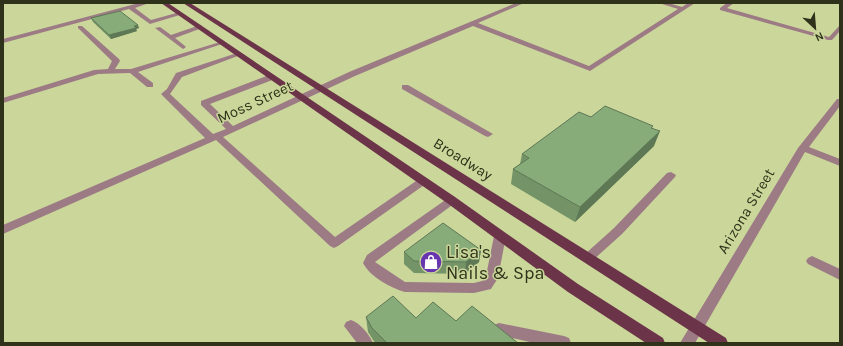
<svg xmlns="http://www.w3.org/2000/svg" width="843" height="346" font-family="Karla,sans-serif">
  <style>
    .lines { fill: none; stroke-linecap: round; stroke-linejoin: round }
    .minor { fill: #9c7b85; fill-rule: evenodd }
    .major { fill: #6c3449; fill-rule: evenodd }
    .wall { fill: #749468 }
    .shaded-wall { fill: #5e7855 }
    .building { fill: #87ac79; stroke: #5e7855 }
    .labels { text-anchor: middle; stroke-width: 3; stroke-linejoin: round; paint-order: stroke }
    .street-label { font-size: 15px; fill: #2e321a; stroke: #cbd79a }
    .near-poi-label { font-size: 18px; fill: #2e321a; stroke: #cbd79a; text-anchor: start }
  </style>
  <rect width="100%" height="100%" fill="#cbd79a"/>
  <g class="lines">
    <g class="minor">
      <path d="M 139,3 L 149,3 L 135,8 L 151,20 L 180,12 L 183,14 L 150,24 L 129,9 L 3,43 L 3,39 Z"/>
      <path d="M 516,3 L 524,3 L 478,23 L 589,66 L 678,9 L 659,3 L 668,3 L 682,7 L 688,3 L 695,3 L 590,71 L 473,26 L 355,76 L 223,137 L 335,237 L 419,179 L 427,179 L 428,181 L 427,183 L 338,246 L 334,248 L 330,246 L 216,140 L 3,234 L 3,225 L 205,138 L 161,94 L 167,89 L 176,73 L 237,53 L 243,54 L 182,77 L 170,94 L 213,134 L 226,129 L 201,105 L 201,101 L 269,75 L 275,75 L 275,79 L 210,104 L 233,126 L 349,72 Z"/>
      <path d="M 727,3 L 734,3 L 727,8 L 829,37 L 840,25 L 840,31 L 832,40 L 828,40 L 720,10 L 720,8 Z"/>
      <path d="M 200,25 L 202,26 L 202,28 L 175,38 L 185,46 L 186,47 L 183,49 L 155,28 L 160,27 L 171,35 Z"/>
      <path d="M 78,26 L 82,26 L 119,59 L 120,61 L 115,69 L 131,69 L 220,42 L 225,43 L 138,72 L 153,83 L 153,87 L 147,87 L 130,73 L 98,74 L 3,103 L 3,98 L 94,70 L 108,69 L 112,61 L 78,28 Z"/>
      <path d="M 402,85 L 408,85 L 493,134 L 488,137 L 485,136 L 402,89 Z"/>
      <path d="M 837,99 L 840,99 L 840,106 L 809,147 L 840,159 L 840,166 L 805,152 L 695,343 L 680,343 L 798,148 Z"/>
      <path d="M 671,172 L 676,175 L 675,177 L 622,234 L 592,261 L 588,263 L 584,261 L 582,258 L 584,255 L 614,228 L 667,173 Z"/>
      <path d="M 451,196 L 455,197 L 456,200 L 455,203 L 375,262 L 405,282 L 474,283 L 482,281 L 486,276 L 494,236 L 496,233 L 500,232 L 504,233 L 506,236 L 498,278 L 491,289 L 474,293 L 405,292 C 391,288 370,277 363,263 L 367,255 Z"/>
      <path d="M 812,256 L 840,269 L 840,280 L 808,264 L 806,261 L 808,258 Z"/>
      <path d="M 351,320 C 360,323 369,334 373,343 L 357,343 L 344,326 L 346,322 Z"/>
      <path d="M 499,323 L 564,336 L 569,338 L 571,343 L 534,343 L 499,335 L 494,333 L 492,329 L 494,325 Z"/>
    </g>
    <g class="major">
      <path d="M 161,3 L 168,3 L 455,197 L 578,284 L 663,338 L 665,343 L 646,343 L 568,292 L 447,203 Z"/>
      <path d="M 183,3 L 190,3 L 726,338 L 728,343 L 709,343 Z"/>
    </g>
  </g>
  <g class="wall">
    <path d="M 91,18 L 139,28 L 136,29 L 137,31 L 111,39 L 93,22 Z"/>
    <path d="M 591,117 L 653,126 L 652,128 L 654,146 L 575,222 L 511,184 L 513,169 L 520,164 L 522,154 Z"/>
    <path d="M 481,250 L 479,262 L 465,274 L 414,273 L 404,264 L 404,252 Z"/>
    <path d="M 366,317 L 416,318 L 456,321 L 518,343 L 375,343 L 368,332 Z"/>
  </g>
  <g class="shaded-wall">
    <path d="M 138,25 L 139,28 L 136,29 L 137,31 L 111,39 L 109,35 Z"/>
    <path d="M 660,131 L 654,146 L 575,222 L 580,207 Z"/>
    <path d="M 481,250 L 479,262 L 465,274 L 466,262 Z"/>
  </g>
  <g class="building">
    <path d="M 120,11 L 138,25 L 134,26 L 136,28 L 109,35 L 91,18 Z"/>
    <path d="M 605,106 L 653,126 L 651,128 L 660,131 L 580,207 L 513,169 L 529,158 L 522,154 L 579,112 L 591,117 Z"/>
    <path d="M 443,223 L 481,250 L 466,262 L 414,261 L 404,252 Z"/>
    <path d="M 393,296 L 416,318 L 433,302 L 456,321 L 472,306 L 518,343 L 387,343 L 372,328 L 366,317 Z"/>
  </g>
  <defs>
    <g id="shop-disc" transform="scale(1.15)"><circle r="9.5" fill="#6736ae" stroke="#cbd79a"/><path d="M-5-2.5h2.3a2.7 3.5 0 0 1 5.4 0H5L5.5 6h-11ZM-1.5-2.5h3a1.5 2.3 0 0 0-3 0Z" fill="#fff"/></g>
  </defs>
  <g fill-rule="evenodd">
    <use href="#shop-disc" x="431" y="262"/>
  </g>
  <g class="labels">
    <g class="street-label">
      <text transform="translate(255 102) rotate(-25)" y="5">Moss Street</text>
      <text transform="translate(463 159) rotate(32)" y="5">Broadway</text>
      <text transform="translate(746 211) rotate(-59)" y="5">Arizona Street</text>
    </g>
    <g class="near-poi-label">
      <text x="446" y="258">Lisa's<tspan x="446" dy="21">Nails &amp; Spa</tspan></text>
    </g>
  </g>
  <rect width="843" height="346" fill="none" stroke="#2e321a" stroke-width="8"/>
  <g transform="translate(815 28) rotate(154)" stroke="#cbd79a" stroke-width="3" paint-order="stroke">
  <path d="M0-3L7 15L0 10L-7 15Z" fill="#2e321a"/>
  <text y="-6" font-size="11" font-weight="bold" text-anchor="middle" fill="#2e321a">N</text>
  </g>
</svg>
